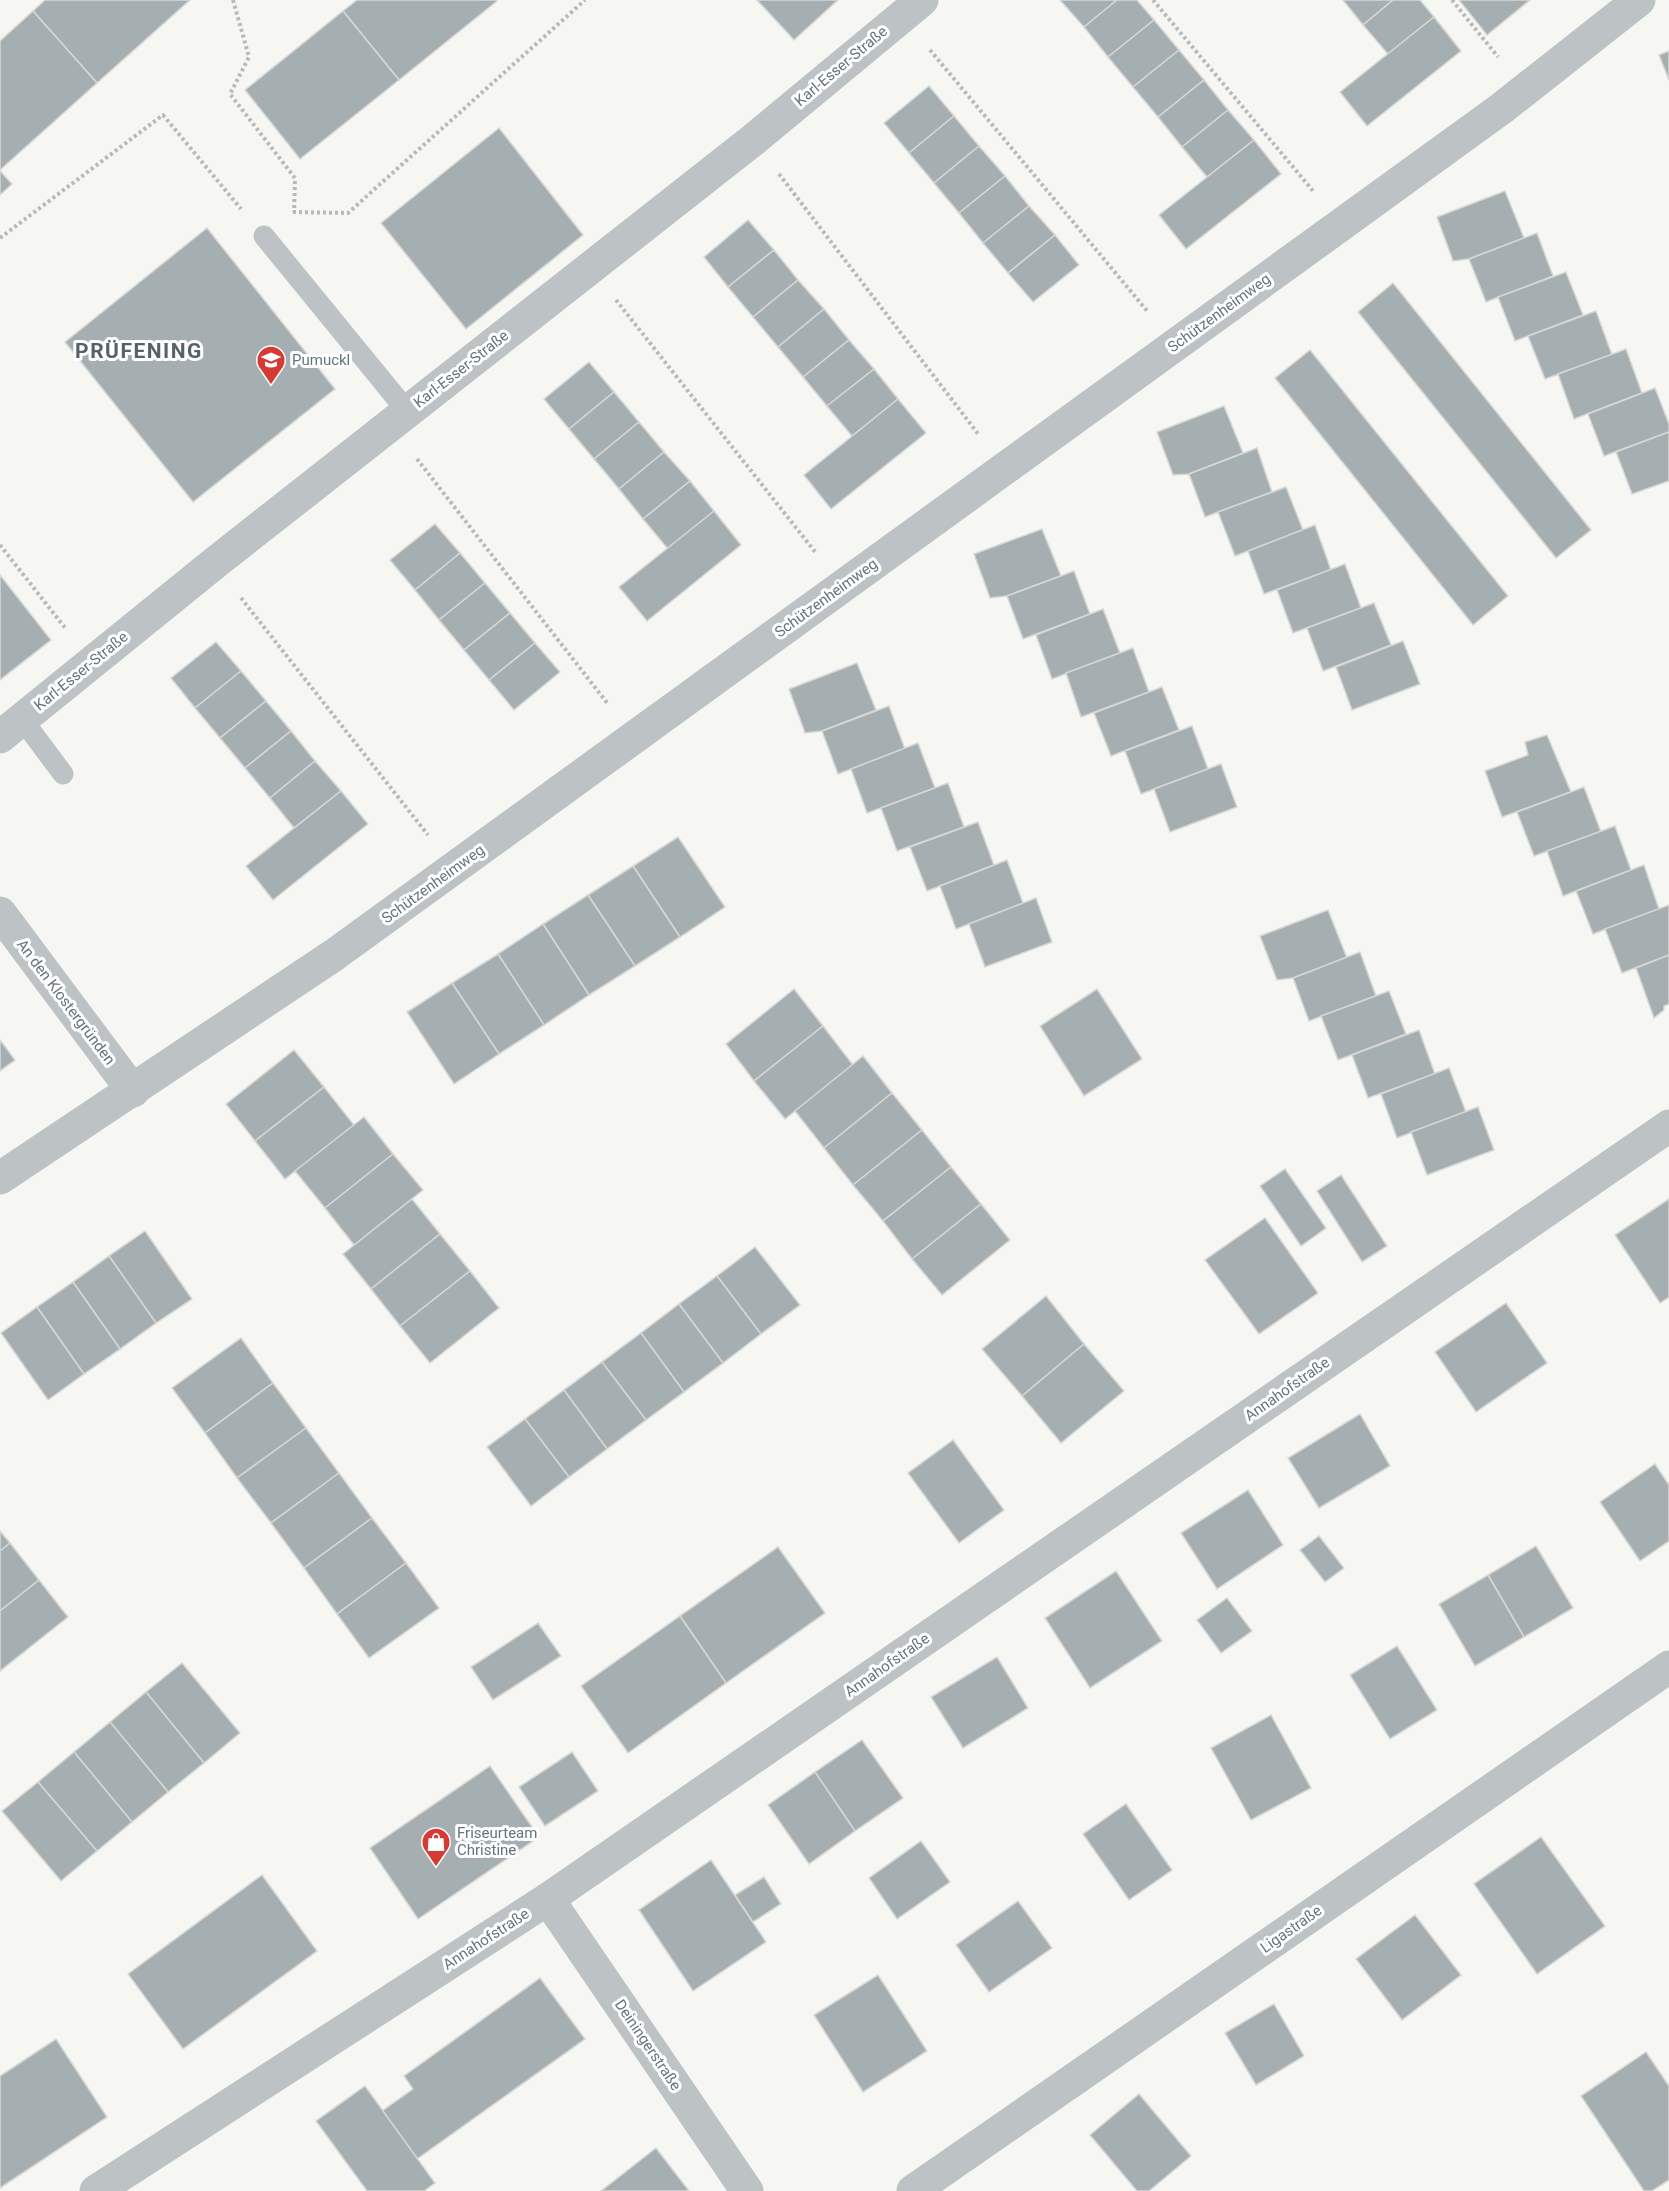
<svg xmlns="http://www.w3.org/2000/svg" width="1669" height="2191" font-family="Roboto,sans-serif">
  <style>
    .building { fill: #a5afb2; stroke: #d8d7d6; stroke-width: 1.5 }
    .lines { fill: none; stroke-linecap: round; stroke-linejoin: round }
    .path { stroke: #b6babc; stroke-width: 4; stroke-dasharray: 3 3; stroke-linecap: butt }
    .service { stroke: #bdc3c5; stroke-width: 21 }
    .minor { stroke: #bdc3c5; stroke-width: 33 }
    .labels { text-anchor: middle; stroke-width: 6; stroke-linejoin: round; paint-order: stroke }
    .street-label { font-size: 15px; fill: #63767c; stroke: #fff }
    .poi-label { font-size: 15px; fill: #63767c; stroke: #fff; text-anchor: start }
    .district-label { font-size: 21px; font-weight: bold; letter-spacing: 1.5px; fill: #556368; stroke: #fff }
  </style>
  <rect width="100%" height="100%" fill="#f6f6f3"/>
  <g class="building">
    <path d="M 45,0 L 190,0 L 97,83 L 33,11 Z"/>
    <path d="M 357,0 L 496,0 L 497,1 L 399,80 L 343,11 Z"/>
    <path d="M 757,0 L 838,0 L 794,40 Z"/>
    <path d="M 1060,0 L 1117,0 L 1084,27 Z"/>
    <path d="M 1117,0 L 1137,0 L 1154,20 L 1108,57 L 1084,27 Z"/>
    <path d="M 1343,0 L 1393,0 L 1363,25 Z"/>
    <path d="M 1393,0 L 1420,0 L 1434,17 L 1388,54 L 1363,25 Z"/>
    <path d="M 1459,0 L 1530,0 L 1487,35 Z"/>
    <path d="M 33,11 L 97,83 L 0,170 L 0,41 Z"/>
    <path d="M 343,11 L 399,80 L 300,159 L 245,90 Z"/>
    <path d="M 1434,17 L 1461,51 L 1367,126 L 1340,92 Z"/>
    <path d="M 1154,20 L 1179,50 L 1133,87 L 1108,57 Z"/>
    <path d="M 1179,50 L 1204,80 L 1158,117 L 1133,87 Z"/>
    <path d="M 1669,51 L 1669,80 L 1659,55 Z"/>
    <path d="M 1204,80 L 1228,110 L 1182,147 L 1158,117 Z"/>
    <path d="M 929,86 L 954,116 L 909,153 L 884,123 Z"/>
    <path d="M 1228,110 L 1254,140 L 1207,177 L 1182,147 Z"/>
    <path d="M 954,116 L 979,146 L 934,183 L 909,153 Z"/>
    <path d="M 499,128 L 583,235 L 466,329 L 381,223 Z"/>
    <path d="M 1254,140 L 1281,174 L 1186,249 L 1159,215 Z"/>
    <path d="M 979,146 L 1005,176 L 959,213 L 934,183 Z"/>
    <path d="M 0,171 L 12,184 L 0,195 Z"/>
    <path d="M 1005,176 L 1029,206 L 983,243 L 959,213 Z"/>
    <path d="M 1505,191 L 1524,238 L 1469,259 L 1453,261 L 1437,217 Z"/>
    <path d="M 1029,206 L 1055,235 L 1008,273 L 983,243 Z"/>
    <path d="M 748,220 L 774,250 L 728,287 L 704,257 Z"/>
    <path d="M 207,228 L 335,389 L 193,502 L 65,342 Z"/>
    <path d="M 1537,233 L 1553,276 L 1486,302 L 1469,259 Z"/>
    <path d="M 1055,235 L 1079,265 L 1033,302 L 1008,273 Z"/>
    <path d="M 774,250 L 798,280 L 753,317 L 728,287 Z"/>
    <path d="M 1566,272 L 1583,315 L 1515,341 L 1498,297 Z"/>
    <path d="M 798,280 L 824,309 L 778,347 L 753,317 Z"/>
    <path d="M 1393,283 L 1591,530 L 1556,558 L 1358,312 Z"/>
    <path d="M 824,309 L 849,340 L 803,377 L 778,347 Z"/>
    <path d="M 1596,311 L 1612,355 L 1545,379 L 1528,336 Z"/>
    <path d="M 849,340 L 874,369 L 827,406 L 803,377 Z"/>
    <path d="M 1626,349 L 1642,393 L 1574,419 L 1558,374 Z"/>
    <path d="M 1310,350 L 1508,596 L 1473,625 L 1275,378 Z"/>
    <path d="M 589,362 L 614,392 L 569,429 L 544,399 Z"/>
    <path d="M 874,369 L 898,399 L 852,436 L 827,406 Z"/>
    <path d="M 1655,388 L 1669,424 L 1669,432 L 1604,456 L 1588,414 Z"/>
    <path d="M 614,392 L 639,422 L 594,459 L 569,429 Z"/>
    <path d="M 898,399 L 926,433 L 831,509 L 804,475 Z"/>
    <path d="M 1224,406 L 1243,453 L 1189,474 L 1173,475 L 1157,432 Z"/>
    <path d="M 639,422 L 664,452 L 619,489 L 594,459 Z"/>
    <path d="M 1669,432 L 1669,481 L 1632,494 L 1616,452 Z"/>
    <path d="M 1257,448 L 1272,492 L 1205,517 L 1189,474 Z"/>
    <path d="M 664,452 L 690,481 L 643,519 L 619,489 Z"/>
    <path d="M 690,481 L 714,511 L 668,549 L 643,519 Z"/>
    <path d="M 1286,487 L 1303,530 L 1235,556 L 1218,512 Z"/>
    <path d="M 714,511 L 741,545 L 647,621 L 619,587 Z"/>
    <path d="M 435,524 L 460,553 L 415,590 L 390,560 Z"/>
    <path d="M 1315,525 L 1331,570 L 1264,594 L 1248,551 Z"/>
    <path d="M 1042,529 L 1061,576 L 1007,596 L 990,598 L 974,554 Z"/>
    <path d="M 460,553 L 485,583 L 439,620 L 415,590 Z"/>
    <path d="M 1345,564 L 1361,608 L 1293,633 L 1277,590 Z"/>
    <path d="M 1074,571 L 1090,614 L 1023,639 L 1007,596 Z"/>
    <path d="M 0,575 L 51,640 L 0,680 Z"/>
    <path d="M 485,583 L 510,613 L 464,650 L 439,620 Z"/>
    <path d="M 1374,603 L 1391,645 L 1323,671 L 1307,628 Z"/>
    <path d="M 1103,609 L 1120,653 L 1052,679 L 1036,635 Z"/>
    <path d="M 510,613 L 535,643 L 489,680 L 464,650 Z"/>
    <path d="M 1403,641 L 1420,684 L 1352,710 L 1336,667 Z"/>
    <path d="M 216,642 L 241,671 L 195,708 L 171,678 Z"/>
    <path d="M 535,643 L 560,672 L 514,710 L 489,680 Z"/>
    <path d="M 1133,648 L 1149,692 L 1081,717 L 1066,673 Z"/>
    <path d="M 857,663 L 876,710 L 822,731 L 805,733 L 789,689 Z"/>
    <path d="M 241,671 L 266,701 L 220,738 L 195,708 Z"/>
    <path d="M 1162,687 L 1179,730 L 1111,756 L 1094,713 Z"/>
    <path d="M 266,701 L 291,731 L 245,768 L 220,738 Z"/>
    <path d="M 889,706 L 905,749 L 838,774 L 822,731 Z"/>
    <path d="M 1192,726 L 1208,769 L 1141,794 L 1125,751 Z"/>
    <path d="M 291,731 L 315,761 L 270,798 L 245,768 Z"/>
    <path d="M 1547,735 L 1571,792 L 1502,817 L 1485,771 L 1528,755 L 1525,742 Z"/>
    <path d="M 918,743 L 935,788 L 867,813 L 851,769 Z"/>
    <path d="M 315,761 L 341,791 L 294,828 L 270,798 Z"/>
    <path d="M 1221,764 L 1237,807 L 1170,832 L 1154,789 Z"/>
    <path d="M 948,783 L 964,827 L 897,851 L 881,808 Z"/>
    <path d="M 1584,787 L 1601,832 L 1534,856 L 1517,812 Z"/>
    <path d="M 341,791 L 368,824 L 273,900 L 246,866 Z"/>
    <path d="M 978,822 L 994,865 L 927,891 L 910,847 Z"/>
    <path d="M 1615,826 L 1631,870 L 1563,896 L 1547,851 Z"/>
    <path d="M 678,837 L 725,907 L 680,937 L 633,866 Z"/>
    <path d="M 1007,860 L 1023,903 L 956,929 L 940,886 Z"/>
    <path d="M 1644,865 L 1659,909 L 1593,934 L 1576,891 Z"/>
    <path d="M 633,866 L 680,937 L 635,966 L 588,895 Z"/>
    <path d="M 588,895 L 635,966 L 589,995 L 543,924 Z"/>
    <path d="M 1036,898 L 1052,942 L 985,967 L 969,924 Z"/>
    <path d="M 1669,905 L 1669,955 L 1622,973 L 1605,929 Z"/>
    <path d="M 1328,910 L 1347,958 L 1293,978 L 1277,980 L 1260,936 Z"/>
    <path d="M 543,924 L 589,995 L 544,1025 L 498,954 Z"/>
    <path d="M 1360,952 L 1376,996 L 1309,1021 L 1293,978 Z"/>
    <path d="M 498,954 L 544,1025 L 499,1054 L 452,983 Z"/>
    <path d="M 1669,955 L 1669,1004 L 1664,1006 L 1664,1010 L 1654,1018 L 1636,968 Z"/>
    <path d="M 452,983 L 499,1054 L 454,1084 L 407,1012 Z"/>
    <path d="M 794,989 L 823,1026 L 754,1081 L 726,1044 Z"/>
    <path d="M 1097,989 L 1142,1059 L 1084,1096 L 1040,1026 Z"/>
    <path d="M 1389,991 L 1406,1034 L 1338,1060 L 1321,1016 Z"/>
    <path d="M 823,1026 L 853,1065 L 785,1119 L 754,1081 Z"/>
    <path d="M 1419,1030 L 1435,1074 L 1368,1098 L 1352,1055 Z"/>
    <path d="M 0,1040 L 15,1060 L 0,1071 Z"/>
    <path d="M 294,1050 L 324,1087 L 255,1141 L 226,1104 Z"/>
    <path d="M 863,1056 L 892,1093 L 824,1148 L 795,1111 Z"/>
    <path d="M 1449,1068 L 1466,1112 L 1397,1138 L 1381,1094 Z"/>
    <path d="M 324,1087 L 354,1125 L 285,1179 L 255,1141 Z"/>
    <path d="M 892,1093 L 922,1130 L 853,1185 L 824,1148 Z"/>
    <path d="M 1478,1107 L 1494,1150 L 1427,1175 L 1411,1132 Z"/>
    <path d="M 364,1117 L 393,1154 L 325,1208 L 295,1171 Z"/>
    <path d="M 922,1130 L 951,1167 L 883,1221 L 853,1185 Z"/>
    <path d="M 393,1154 L 423,1190 L 354,1245 L 325,1208 Z"/>
    <path d="M 951,1167 L 981,1204 L 912,1259 L 883,1221 Z"/>
    <path d="M 1285,1169 L 1326,1228 L 1301,1246 L 1260,1186 Z"/>
    <path d="M 1341,1175 L 1387,1246 L 1362,1262 L 1317,1191 Z"/>
    <path d="M 412,1199 L 440,1234 L 371,1289 L 343,1254 Z"/>
    <path d="M 1669,1199 L 1669,1297 L 1660,1303 L 1615,1235 Z"/>
    <path d="M 981,1204 L 1010,1240 L 942,1295 L 912,1259 Z"/>
    <path d="M 1265,1218 L 1318,1293 L 1259,1334 L 1205,1260 Z"/>
    <path d="M 145,1231 L 192,1299 L 156,1323 L 109,1256 Z"/>
    <path d="M 440,1234 L 470,1271 L 400,1326 L 371,1289 Z"/>
    <path d="M 755,1247 L 800,1305 L 761,1334 L 717,1276 Z"/>
    <path d="M 109,1256 L 156,1323 L 120,1349 L 73,1282 Z"/>
    <path d="M 470,1271 L 499,1308 L 430,1363 L 400,1326 Z"/>
    <path d="M 717,1276 L 761,1334 L 723,1363 L 679,1304 Z"/>
    <path d="M 73,1282 L 120,1349 L 84,1374 L 37,1307 Z"/>
    <path d="M 1046,1296 L 1084,1344 L 1022,1396 L 982,1349 Z"/>
    <path d="M 1506,1303 L 1547,1363 L 1476,1412 L 1435,1352 Z"/>
    <path d="M 679,1304 L 723,1363 L 684,1392 L 641,1333 Z"/>
    <path d="M 37,1307 L 84,1374 L 48,1400 L 1,1333 Z"/>
    <path d="M 641,1333 L 684,1392 L 646,1420 L 602,1362 Z"/>
    <path d="M 241,1338 L 273,1383 L 205,1433 L 172,1388 Z"/>
    <path d="M 1084,1344 L 1124,1391 L 1061,1443 L 1022,1396 Z"/>
    <path d="M 602,1362 L 646,1420 L 607,1449 L 564,1390 Z"/>
    <path d="M 273,1383 L 306,1428 L 237,1478 L 205,1433 Z"/>
    <path d="M 564,1390 L 607,1449 L 569,1477 L 525,1419 Z"/>
    <path d="M 1360,1414 L 1390,1466 L 1319,1508 L 1288,1458 Z"/>
    <path d="M 525,1419 L 569,1477 L 531,1506 L 487,1447 Z"/>
    <path d="M 306,1428 L 339,1473 L 271,1523 L 237,1478 Z"/>
    <path d="M 953,1440 L 1004,1510 L 959,1543 L 908,1473 Z"/>
    <path d="M 1655,1464 L 1669,1485 L 1669,1541 L 1640,1561 L 1600,1502 Z"/>
    <path d="M 339,1473 L 372,1518 L 304,1568 L 271,1523 Z"/>
    <path d="M 1248,1490 L 1283,1545 L 1217,1589 L 1181,1533 Z"/>
    <path d="M 372,1518 L 406,1563 L 337,1614 L 304,1568 Z"/>
    <path d="M 0,1531 L 10,1543 L 0,1551 Z"/>
    <path d="M 1319,1536 L 1344,1568 L 1325,1582 L 1300,1550 Z"/>
    <path d="M 10,1543 L 39,1580 L 0,1611 L 0,1551 Z"/>
    <path d="M 1536,1546 L 1573,1608 L 1524,1637 L 1488,1575 Z"/>
    <path d="M 778,1547 L 825,1613 L 726,1683 L 680,1616 Z"/>
    <path d="M 406,1563 L 439,1608 L 369,1658 L 337,1614 Z"/>
    <path d="M 1116,1571 L 1162,1641 L 1090,1688 L 1045,1618 Z"/>
    <path d="M 1488,1575 L 1524,1637 L 1475,1666 L 1439,1604 Z"/>
    <path d="M 39,1580 L 68,1617 L 0,1671 L 0,1611 Z"/>
    <path d="M 1227,1598 L 1252,1631 L 1221,1653 L 1197,1620 Z"/>
    <path d="M 680,1616 L 726,1683 L 628,1753 L 581,1686 Z"/>
    <path d="M 538,1623 L 561,1656 L 493,1700 L 471,1667 Z"/>
    <path d="M 1397,1646 L 1437,1710 L 1390,1739 L 1350,1675 Z"/>
    <path d="M 997,1657 L 1028,1708 L 963,1748 L 931,1697 Z"/>
    <path d="M 182,1663 L 240,1733 L 204,1763 L 146,1692 Z"/>
    <path d="M 146,1692 L 204,1763 L 168,1792 L 110,1722 Z"/>
    <path d="M 1271,1715 L 1311,1788 L 1251,1820 L 1211,1748 Z"/>
    <path d="M 110,1722 L 168,1792 L 132,1822 L 74,1752 Z"/>
    <path d="M 862,1740 L 903,1798 L 855,1831 L 815,1772 Z"/>
    <path d="M 74,1752 L 132,1822 L 97,1851 L 38,1782 Z"/>
    <path d="M 572,1752 L 598,1791 L 545,1826 L 519,1787 Z"/>
    <path d="M 490,1766 L 539,1837 L 418,1919 L 370,1848 Z"/>
    <path d="M 815,1772 L 855,1831 L 809,1864 L 768,1805 Z"/>
    <path d="M 38,1782 L 97,1851 L 61,1881 L 2,1811 Z"/>
    <path d="M 1126,1804 L 1172,1870 L 1129,1900 L 1083,1834 Z"/>
    <path d="M 1541,1837 L 1605,1926 L 1537,1974 L 1474,1884 Z"/>
    <path d="M 921,1841 L 950,1882 L 897,1919 L 869,1878 Z"/>
    <path d="M 711,1860 L 766,1942 L 693,1991 L 639,1910 Z"/>
    <path d="M 262,1875 L 317,1951 L 183,2049 L 128,1974 Z"/>
    <path d="M 764,1877 L 781,1904 L 753,1922 L 735,1895 Z"/>
    <path d="M 1018,1901 L 1052,1948 L 989,1992 L 956,1945 Z"/>
    <path d="M 1415,1915 L 1461,1975 L 1402,2020 L 1356,1959 Z"/>
    <path d="M 878,1975 L 927,2051 L 863,2092 L 814,2015 Z"/>
    <path d="M 540,1978 L 585,2039 L 417,2159 L 382,2111 L 413,2089 L 404,2076 Z"/>
    <path d="M 1274,2004 L 1304,2056 L 1256,2085 L 1225,2033 Z"/>
    <path d="M 56,2039 L 107,2117 L 0,2188 L 0,2076 Z"/>
    <path d="M 1646,2052 L 1669,2086 L 1669,2180 L 1652,2191 L 1644,2191 L 1581,2096 Z"/>
    <path d="M 365,2086 L 435,2183 L 424,2191 L 367,2191 L 316,2121 Z"/>
    <path d="M 1139,2094 L 1191,2156 L 1149,2191 L 1137,2191 L 1090,2135 Z"/>
    <path d="M 656,2148 L 689,2191 L 601,2191 Z"/>
  </g>
  <g class="lines">
    <g class="path">
      <path d="M 233,0 L 249,57 L 230,94 L 295,178 L 294,212"/>
      <path d="M 1153,0 L 1314,192"/>
      <path d="M 1452,0 L 1498,57"/>
      <path d="M 930,50 L 1148,312"/>
      <path d="M 779,174 L 979,435"/>
      <path d="M 293,212 L 348,213 L 585,0"/>
      <path d="M 0,238 L 163,115 L 241,209"/>
      <path d="M 616,300 L 816,553"/>
      <path d="M 417,459 L 608,704"/>
      <path d="M 0,545 L 66,629"/>
      <path d="M 241,598 L 428,835"/>
    </g>
    <g class="service">
      <path d="M 264,236 L 407,411"/>
      <path d="M 22,719 L 63,774"/>
    </g>
    <g class="minor">
      <path d="M 0,737 L 216,562 L 753,140 L 922,0"/>
      <path d="M 0,913 L 133,1091"/>
      <path d="M 0,1178 L 334,955 L 1502,108 L 1639,0"/>
      <path d="M 548,1899 L 747,2191"/>
      <path d="M 96,2191 L 548,1899 L 1669,1126"/>
      <path d="M 913,2191 L 1669,1667"/>
    </g>
  </g>
  <defs>
    <g id="school-pin" transform="scale(1.5)"><path d="M0 17L-7.5 6A9.5 9.5 0 1 1 7.5 6Z" fill="#d53a34" stroke="#fff"/><path d="M0-5L7-2L0 1L-7-2ZM-4 1L0 2.5L4 1V4Q0 6-4 4Z" fill="#fff"/></g>
    <g id="shop-pin" transform="scale(1.5)"><path d="M0 17L-7.5 6A9.5 9.5 0 1 1 7.5 6Z" fill="#d53a34" stroke="#fff"/><path d="M-5-2.5h2.3a2.7 3.5 0 0 1 5.4 0H5L5.5 6h-11ZM-1.5-2.5h3a1.5 2.3 0 0 0-3 0Z" fill="#fff"/></g>
  </defs>
  <g fill-rule="evenodd">
    <use href="#school-pin" x="271" y="360"/>
    <use href="#shop-pin" x="436" y="1842"/>
  </g>
  <g class="labels">
    <g class="street-label">
      <text transform="translate(841 66) rotate(-40)" y="5">Karl-Esser-Straße</text>
      <text transform="translate(1219 313) rotate(-36)" y="5">Schützenheimweg</text>
      <text transform="translate(461 369) rotate(-38)" y="5">Karl-Esser-Straße</text>
      <text transform="translate(826 598) rotate(-36)" y="5">Schützenheimweg</text>
      <text transform="translate(81 671) rotate(-39)" y="5">Karl-Esser-Straße</text>
      <text transform="translate(433 884) rotate(-36)" y="5">Schützenheimweg</text>
      <text transform="translate(66 1002) rotate(53)" y="5">An den Klostergründen</text>
      <text transform="translate(1287 1389) rotate(-35)" y="5">Annahofstraße</text>
      <text transform="translate(887 1665) rotate(-35)" y="5">Annahofstraße</text>
      <text transform="translate(1291 1929) rotate(-35)" y="5">Ligastraße</text>
      <text transform="translate(486 1939) rotate(-33)" y="5">Annahofstraße</text>
      <text transform="translate(648 2045) rotate(56)" y="5">Deiningerstraße</text>
    </g>
    <g class="poi-label">
      <text x="292" y="365">Pumuckl</text>
      <text x="457" y="1838">Friseurteam<tspan x="457" dy="17">Christine</tspan></text>
    </g>
    <g class="district-label">
      <text x="139" y="358">PRÜFENING</text>
    </g>
  </g>
</svg>
